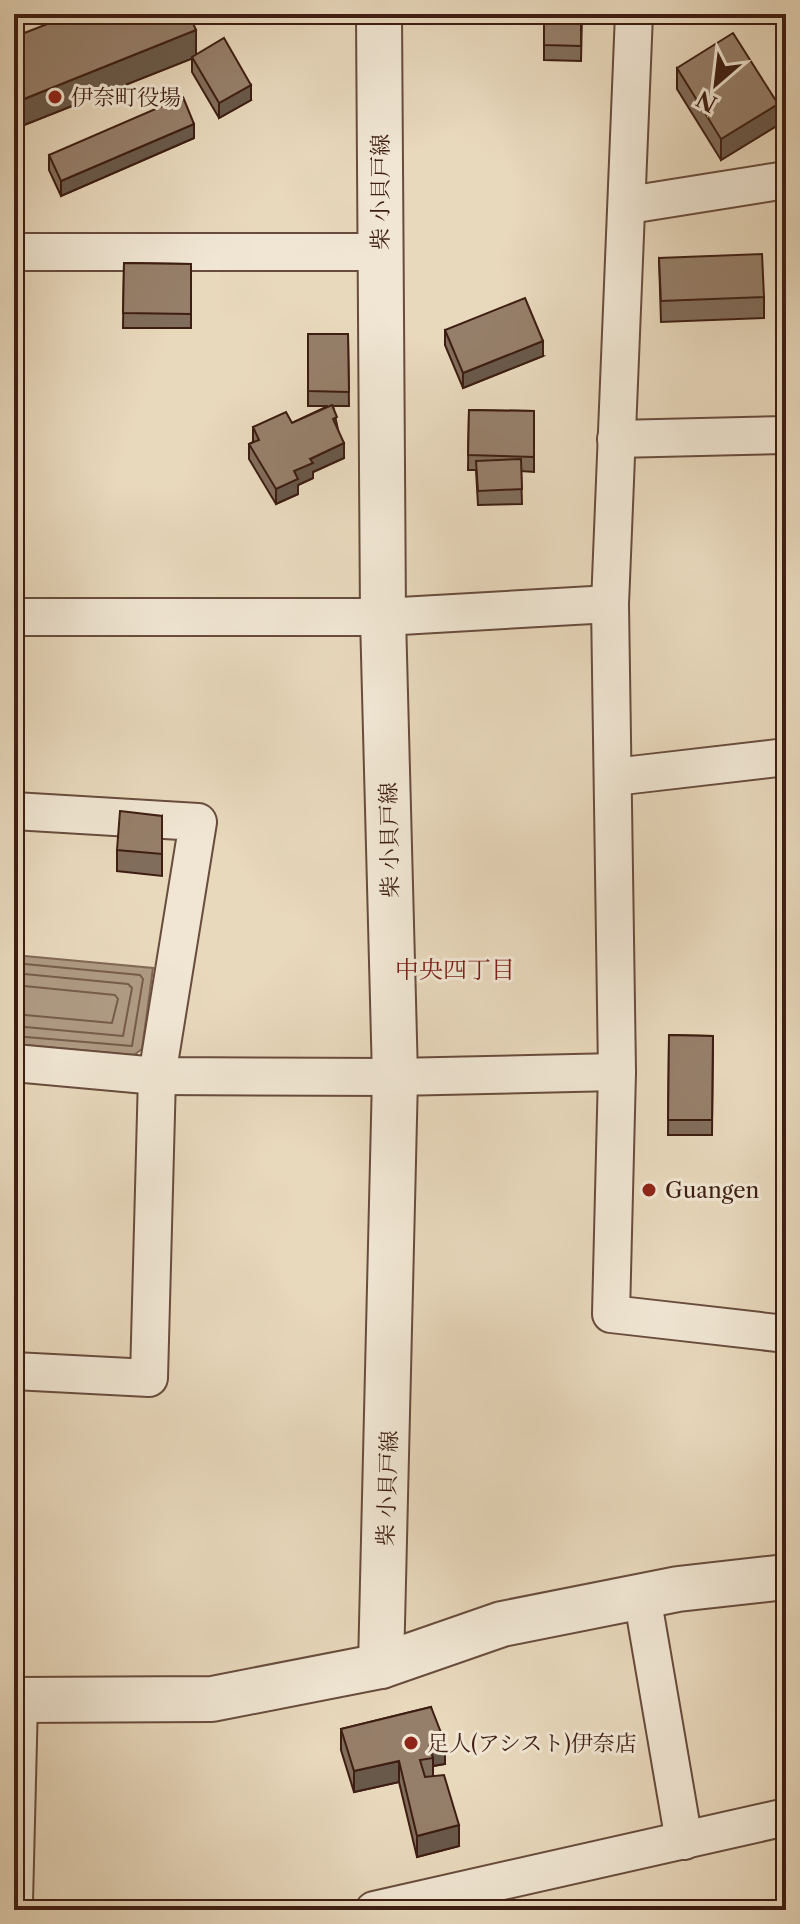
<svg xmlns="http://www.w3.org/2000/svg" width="800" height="1924" font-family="'Libre Caslon Text','Noto Serif JP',serif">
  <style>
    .water { fill: #ae9982; stroke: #816855; stroke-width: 2 }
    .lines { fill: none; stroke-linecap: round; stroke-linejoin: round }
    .shore { stroke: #765c4a; stroke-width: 2 }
    .minor-casing { stroke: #684c3c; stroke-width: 40 }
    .tertiary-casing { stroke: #684c3c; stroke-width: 48 }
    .minor { stroke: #f0e6d3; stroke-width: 36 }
    .tertiary { stroke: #f0e6d3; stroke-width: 44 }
    .wall { fill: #816d5b; stroke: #3e1e12; stroke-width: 2 }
    .shaded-wall { fill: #69594a; stroke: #3e1e12; stroke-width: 2 }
    .building { fill: #967f6a; stroke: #3e1e12; stroke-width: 2 }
    .poi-dot { fill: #8f2418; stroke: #f0e6d3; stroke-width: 3 }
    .labels { text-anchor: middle; stroke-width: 6; stroke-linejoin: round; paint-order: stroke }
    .poi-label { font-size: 22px; fill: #3e1e12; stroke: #f0e6d3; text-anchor: start }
    .street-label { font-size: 22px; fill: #3e1e12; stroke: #f0e6d3 }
    .neighbourhood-label { font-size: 24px; fill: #7a1f14; stroke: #f0e6d3 }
  </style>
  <rect width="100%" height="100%" fill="#e8d8bc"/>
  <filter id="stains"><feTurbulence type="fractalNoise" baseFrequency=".0025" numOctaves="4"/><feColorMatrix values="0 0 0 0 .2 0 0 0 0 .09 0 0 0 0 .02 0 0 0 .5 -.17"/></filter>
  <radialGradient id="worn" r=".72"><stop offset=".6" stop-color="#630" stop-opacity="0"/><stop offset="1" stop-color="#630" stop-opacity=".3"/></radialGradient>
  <path class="water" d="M 14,955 L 153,968 L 142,1049 L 134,1055 L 14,1044 Z"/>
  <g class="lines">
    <g class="shore">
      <path d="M 14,963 L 140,975 L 143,979 L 132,1046 L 14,1036"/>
      <path d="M 14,973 L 128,984 L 132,988 L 123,1036 L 14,1026"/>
      <path d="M 14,985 L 115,995 L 118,999 L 112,1023 L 14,1014"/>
    </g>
    <g class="minor-casing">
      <g id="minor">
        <path d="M 634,14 L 610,604 L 617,1072 L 611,1314 L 786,1334"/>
        <path d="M 629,205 L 786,180"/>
        <path d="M 14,252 L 380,252"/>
        <path d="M 616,439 L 786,435"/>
        <path d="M 14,617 L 383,617 L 610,604"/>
        <path d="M 614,777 L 786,757"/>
        <path d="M 14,811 L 198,822 L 157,1076 L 149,1378 L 14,1371"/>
        <path d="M 14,1063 L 157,1076 L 395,1077 L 617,1072"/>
        <path d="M 642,1596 L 684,1841"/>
        <path d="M 14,1902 L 19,1700"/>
        <path d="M 374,1910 L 786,1817"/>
      </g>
    </g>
    <g class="tertiary-casing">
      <g id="tertiary">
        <path d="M 379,14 L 383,617 L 395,1077 L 381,1666"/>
        <path d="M 14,1700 L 212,1699 L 381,1666 L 502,1624 L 678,1589 L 786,1577"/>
      </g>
    </g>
    <use href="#minor" class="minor"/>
    <use href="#tertiary" class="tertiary"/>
  </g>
  <g class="wall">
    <path d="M 544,14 L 582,14 L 581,61 L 544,60 Z"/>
    <path d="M 14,37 L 196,55 L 251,100 L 219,118 L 192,72 L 192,58 L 14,129 Z"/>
    <path d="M 677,68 L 778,125 L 721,160 L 677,89 Z"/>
    <path d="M 194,138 L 61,196 L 49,170 L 49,155 Z"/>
    <path d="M 659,258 L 764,297 L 764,318 L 661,322 Z"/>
    <path d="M 124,263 L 191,264 L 191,328 L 123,328 Z"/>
    <path d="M 445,330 L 543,356 L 463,388 L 445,345 Z"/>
    <path d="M 308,334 L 348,334 L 349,406 L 333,406 L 344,458 L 313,472 L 313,478 L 298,485 L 298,494 L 276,504 L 249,459 L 249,444 L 253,442 L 253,427 L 292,423 L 328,406 L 308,406 Z"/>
    <path d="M 469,410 L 534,411 L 534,472 L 521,471 L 522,504 L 478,505 L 476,470 L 468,470 Z"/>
    <path d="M 162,816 L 162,876 L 117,871 L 117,850 Z"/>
    <path d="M 669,1035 L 713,1036 L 712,1135 L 668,1135 Z"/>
    <path d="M 431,1707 L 445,1764 L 433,1766 L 433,1776 L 459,1846 L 417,1857 L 399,1782 L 354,1792 L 341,1750 L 341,1729 Z"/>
  </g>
  <g class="shaded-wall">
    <path d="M 196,30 L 196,57 L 14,129 L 14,103 Z"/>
    <path d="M 251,85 L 251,100 L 219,118 L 219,103 Z"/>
    <path d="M 778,104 L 778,125 L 721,160 L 721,139 Z"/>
    <path d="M 194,124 L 194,138 L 61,196 L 61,181 Z"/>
    <path d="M 543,341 L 543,356 L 463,388 L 463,373 Z"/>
    <path d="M 344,443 L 344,458 L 313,472 L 313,478 L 298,485 L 298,494 L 276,504 L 276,489 L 294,471 L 310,459 Z"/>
    <path d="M 445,1743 L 445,1764 L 433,1766 L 433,1758 L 429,1746 Z"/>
    <path d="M 399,1761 L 399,1782 L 354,1792 L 354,1771 Z"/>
    <path d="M 459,1825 L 459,1846 L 417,1857 L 417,1836 Z"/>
  </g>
  <g class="building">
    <path d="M 73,14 L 189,14 L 196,30 L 14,103 L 14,37 Z"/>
    <path d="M 544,14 L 581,14 L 581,46 L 544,45 Z"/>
    <path d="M 733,33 L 778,104 L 721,139 L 677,68 Z"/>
    <path d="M 224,38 L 251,85 L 219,103 L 192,57 Z"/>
    <path d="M 183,97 L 194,124 L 61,181 L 49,155 Z"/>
    <path d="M 762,254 L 764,297 L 661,301 L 659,258 Z"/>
    <path d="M 124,263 L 191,264 L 191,314 L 123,313 Z"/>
    <path d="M 525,298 L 543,341 L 463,373 L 445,330 Z"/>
    <path d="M 308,334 L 348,334 L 349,392 L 308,391 Z"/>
    <path d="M 332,405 L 337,417 L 333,419 L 344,443 L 310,459 L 313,463 L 294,471 L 298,479 L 276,489 L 249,444 L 259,440 L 253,427 L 286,412 L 292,423 Z"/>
    <path d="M 469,410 L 534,411 L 534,457 L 468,455 Z"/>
    <path d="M 521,459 L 522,489 L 478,491 L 476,461 Z"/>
    <path d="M 120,811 L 162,816 L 162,854 L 117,850 Z"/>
    <path d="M 669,1035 L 713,1036 L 712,1120 L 668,1120 Z"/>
    <path d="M 431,1707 L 445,1743 L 429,1746 L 433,1758 L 420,1760 L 425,1777 L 444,1775 L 459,1825 L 417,1836 L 399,1761 L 354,1771 L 341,1729 Z"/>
  </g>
  <g class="poi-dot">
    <circle cx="55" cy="97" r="8"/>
    <circle cx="649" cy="1190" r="8"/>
    <circle cx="411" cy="1743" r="8"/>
  </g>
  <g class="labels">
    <g class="poi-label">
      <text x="71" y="105">伊奈町役場</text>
      <text x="665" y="1198">Guangen</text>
      <text x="427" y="1751">足人(アシスト)伊奈店</text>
    </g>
    <g class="street-label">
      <text transform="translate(380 192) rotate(-90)" y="8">柴 小貝戸線</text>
      <text transform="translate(389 840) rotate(-91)" y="8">柴 小貝戸線</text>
      <text transform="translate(387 1488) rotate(-88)" y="8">柴 小貝戸線</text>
    </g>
    <g class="neighbourhood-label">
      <text x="455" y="978">中央四丁目</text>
    </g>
  </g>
  <rect width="800" height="1924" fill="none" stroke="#e8d8bc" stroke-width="48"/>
  <rect x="16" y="16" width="768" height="1892" fill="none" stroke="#3e1e12" stroke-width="4"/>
  <rect x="24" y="24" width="752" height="1876" fill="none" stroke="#3e1e12" stroke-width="2"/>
  <g transform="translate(716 84) rotate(208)" stroke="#f0e6d3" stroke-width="6" paint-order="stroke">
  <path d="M0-6L14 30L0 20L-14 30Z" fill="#3e1e12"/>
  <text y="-12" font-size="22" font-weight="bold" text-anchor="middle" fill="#3e1e12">N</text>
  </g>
  <rect width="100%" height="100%" filter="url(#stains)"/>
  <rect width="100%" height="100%" fill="url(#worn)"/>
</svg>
